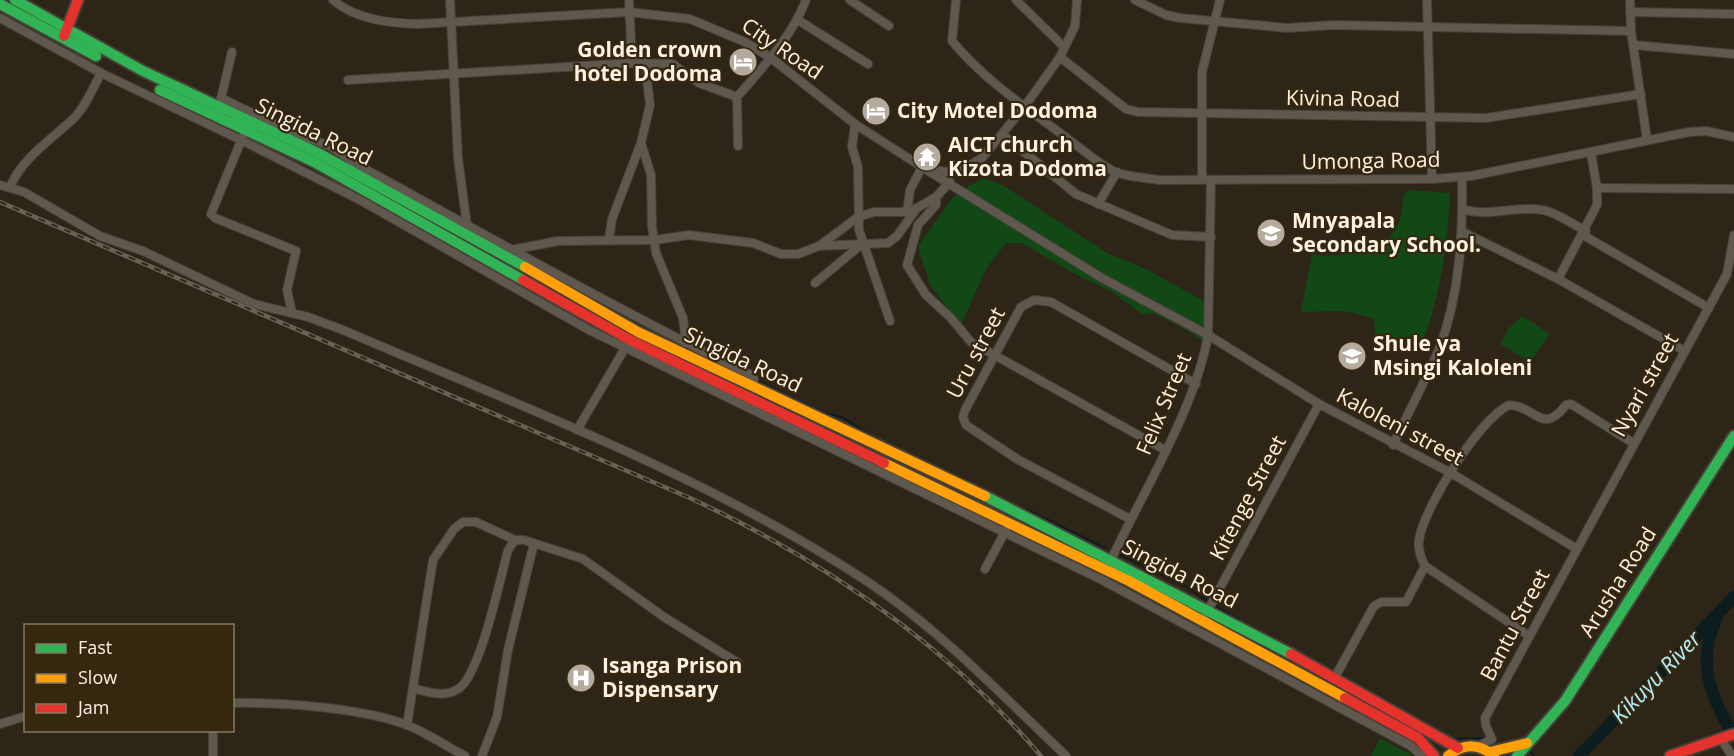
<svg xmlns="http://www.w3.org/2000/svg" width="1734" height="756" font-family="'Open Sans',sans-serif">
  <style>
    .green { fill: #114815 }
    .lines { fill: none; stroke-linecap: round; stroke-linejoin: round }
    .stream { stroke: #0c1c1f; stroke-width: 2 }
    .river { stroke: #0c1c1f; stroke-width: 12 }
    .street-casing { stroke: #474036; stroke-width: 10 }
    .fast-casing { stroke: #474036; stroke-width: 14 }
    .slow-casing { stroke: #474036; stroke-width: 14 }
    .jam-casing { stroke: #474036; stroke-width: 14 }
    .street { stroke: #5e584e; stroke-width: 8 }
    .fast { stroke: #30b455; stroke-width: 10 }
    .slow { stroke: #ff9f0a; stroke-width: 10 }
    .jam { stroke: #e5322d; stroke-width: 10 }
    .rail-casing { stroke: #696259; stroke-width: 4.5 }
    .rail { stroke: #36270f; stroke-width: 2; stroke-dasharray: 7; stroke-linecap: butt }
    .labels { text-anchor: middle; stroke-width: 4.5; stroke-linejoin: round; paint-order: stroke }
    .street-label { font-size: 21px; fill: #fdf2e4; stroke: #36270f }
    .poi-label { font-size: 21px; font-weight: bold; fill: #fdf2e4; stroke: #36270f; text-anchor: start }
    .water-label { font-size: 22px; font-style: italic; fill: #b2edfe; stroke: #36270f }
  </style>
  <rect width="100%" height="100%" fill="#2d2518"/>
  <g class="green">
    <path d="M 984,178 L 1004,186 L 1109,254 L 1148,270 L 1205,302 L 1203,341 L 1185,329 L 1153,313 L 1142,314 L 1112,292 L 1075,274 L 1022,243 L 1006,243 L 986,269 L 961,325 L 930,285 L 918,246 L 956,193 Z"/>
    <path d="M 1410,190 L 1450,193 C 1448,246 1440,297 1421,346 L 1375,339 L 1374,318 L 1344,311 L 1301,312 L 1312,254 C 1338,259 1383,252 1397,227 C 1402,218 1402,204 1404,194 Z"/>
    <path d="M 1522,316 L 1550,334 L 1530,362 L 1500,344 L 1508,329 Z"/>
    <path d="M 1380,738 L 1413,756 L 1414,756 L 1371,756 Z"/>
  </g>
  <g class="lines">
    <g class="stream">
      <path d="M 688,348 L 696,352"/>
      <path d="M 756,380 L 822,412 L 842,417 L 877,439 L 969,482"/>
      <path d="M 1026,509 L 1105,548"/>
      <path d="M 1121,555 L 1185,586 L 1206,600"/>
      <path d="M 1217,607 L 1240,620"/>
      <path d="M 1257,658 L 1304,685"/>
      <path d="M 1455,739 L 1483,738"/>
      <path d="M 1530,751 L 1534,756"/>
    </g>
    <g class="river">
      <path d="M 1717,618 C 1696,660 1710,698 1734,735"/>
      <path d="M 1579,756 L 1734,597"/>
    </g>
    <g class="street-casing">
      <g id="street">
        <path d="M 333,0 C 355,19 388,23 417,24 L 629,12 L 690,19 L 745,42 L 771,58 L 855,124 L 922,167 L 945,172 L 965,168 L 982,158 L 1025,106 L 1060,57 L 1075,26 L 1077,0"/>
        <path d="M 450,0 L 458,158 L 467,226"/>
        <path d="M 629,0 L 632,63"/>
        <path d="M 850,0 L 889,26"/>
        <path d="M 956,0 L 952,41 C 985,81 1031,111 1072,142 C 1086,152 1102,167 1118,173 C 1131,177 1146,178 1159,180 L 1432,179 L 1471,176 L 1689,132 L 1706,131 L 1734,137"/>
        <path d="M 1016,0 L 1064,47"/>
        <path d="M 1135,0 L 1166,15 L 1180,18 L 1287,28 L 1334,25 L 1631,31"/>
        <path d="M 1427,0 L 1432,179"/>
        <path d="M 1630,0 L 1631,31 L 1647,140"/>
        <path d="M 1630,12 L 1734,14"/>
        <path d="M 0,18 L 101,73 L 241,140 L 360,200 L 589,330 L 1104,581 L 1411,746 L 1422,756"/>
        <path d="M 798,20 L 868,64"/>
        <path d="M 1634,45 L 1734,54"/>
        <path d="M 1060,57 L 1126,109 L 1138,112 L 1486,118 L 1641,94"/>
        <path d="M 645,63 L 650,105 L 641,143 L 651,175 L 652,227 L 656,253 L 683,318 L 686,343"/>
        <path d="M 348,80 L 632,63 L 673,64 L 699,83 L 737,97"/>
        <path d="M 221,98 L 295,134 L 330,146 L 354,163 C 486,235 616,309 751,375 L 754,379 L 753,385"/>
        <path d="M 220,103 L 232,52"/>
        <path d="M 855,124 L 852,147 L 858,167 L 859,230 L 890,321"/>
        <path d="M 1003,135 L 1076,194 L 1172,235 L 1211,237"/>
        <path d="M 243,136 L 211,214 L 215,218 L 296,251 L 287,290 L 292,313"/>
        <path d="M 738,146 L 737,97 C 763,67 791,38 806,0"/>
        <path d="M 1202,179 L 1202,72 L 1220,0"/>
        <path d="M 0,185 L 24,192 L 100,236 L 143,251 L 254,304 L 308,317 L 343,330 C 520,406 703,474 865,580 C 939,629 1002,695 1066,756"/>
        <path d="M 10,187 C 22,158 52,139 74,118 C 86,106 93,88 101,73"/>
        <path d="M 1597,188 L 1734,189"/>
        <path d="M 936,197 L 936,205 L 918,225 L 907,265 L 926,295 L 950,317 L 971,342 L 1165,450"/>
        <path d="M 1098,204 L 1117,172"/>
        <path d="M 1462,209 C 1489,218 1516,205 1543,210 C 1558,213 1572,224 1586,231"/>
        <path d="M 907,212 L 910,190 L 922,167 L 1102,278 L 1208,335 L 1319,404 L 1451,473 L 1577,549"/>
        <path d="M 1463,232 L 1558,279 L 1683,350"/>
        <path d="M 1583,235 L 1709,308"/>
        <path d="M 609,240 L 612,219 L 641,143"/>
        <path d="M 819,246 L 888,243 L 897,236 L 917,208 L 936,197 L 950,182"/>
        <path d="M 511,250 L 558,241 L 655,240 L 689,235 L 753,243 L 781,254 L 798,254 L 819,246 L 858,217 L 874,212 L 907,212 L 917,208"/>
        <path d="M 1558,279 L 1597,205 L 1597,188 L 1591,153"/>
        <path d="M 815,283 L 862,244"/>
        <path d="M 577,430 L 628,343"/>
        <path d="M 1393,445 C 1408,413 1425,382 1439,349 C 1460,295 1463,234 1462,177"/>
        <path d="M 1130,519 L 1017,459 L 966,425 L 963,417 L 965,410 L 1021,307 L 1034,300 L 1051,302 L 1196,384"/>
        <path d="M 1111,560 C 1143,492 1196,407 1208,335 L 1211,180"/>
        <path d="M 985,569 L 1006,530"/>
        <path d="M 1206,614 L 1319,404"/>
        <path d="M 1529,636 L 1425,566 C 1420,556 1417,547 1420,535 C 1428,502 1479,420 1509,405 C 1536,406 1542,436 1566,405 L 1571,404 L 1633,443"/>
        <path d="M 1335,677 L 1374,606 L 1381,602 L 1406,602 L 1425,566"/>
        <path d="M 413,688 C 428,692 444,698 458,689 C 480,676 500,579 508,550 L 515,540 L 524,540 L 583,559 L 664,617 L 738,663"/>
        <path d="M 232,703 C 280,702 363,708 407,725 C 427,733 446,746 465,756"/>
        <path d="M 0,724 L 26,716"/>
        <path d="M 407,725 L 433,560 L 454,529 L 463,522 L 476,522 L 515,540"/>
        <path d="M 213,730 L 213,756"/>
        <path d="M 1721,739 L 1732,756"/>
        <path d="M 1479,746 L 1492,739 L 1486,726 L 1485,718 L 1727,274 L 1734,235"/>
        <path d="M 482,756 L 497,717 L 508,650 L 534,543"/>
      </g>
    </g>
    <g class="fast-casing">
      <g id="fast">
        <path d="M 15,0 L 143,71 L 318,153 L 525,267"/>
        <path d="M 0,4 L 96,56"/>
        <path d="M 160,90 L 314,162 L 523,280"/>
        <path d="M 985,496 L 1291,654"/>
        <path d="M 1517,756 L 1565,701 L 1734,436"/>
      </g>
    </g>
    <g class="slow-casing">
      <g id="slow">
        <path d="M 525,267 L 638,332 L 985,496"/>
        <path d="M 884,463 L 1129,581 L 1345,698"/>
        <path d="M 1490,752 L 1527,743"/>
        <path d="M 1448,756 C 1463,743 1479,743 1494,756"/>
      </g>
    </g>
    <g class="jam-casing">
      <g id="jam">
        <path d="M 64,36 L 78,0"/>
        <path d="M 523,280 L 630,340 L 884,463"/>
        <path d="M 1291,654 L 1458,748"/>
        <path d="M 1345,698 L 1418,738 L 1434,756"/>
        <path d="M 1670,756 L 1734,734"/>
      </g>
    </g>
    <use href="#street" class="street"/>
    <use href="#fast" class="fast"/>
    <use href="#slow" class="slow"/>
    <use href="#jam" class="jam"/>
    <g class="rail-casing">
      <path id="rail" d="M 0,202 L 690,498 C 823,560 946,644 1041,756"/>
    </g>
    <use href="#rail" class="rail"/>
  </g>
  <defs>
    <g id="hotel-disc" transform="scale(1.5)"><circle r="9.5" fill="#b4aa9d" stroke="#36270f"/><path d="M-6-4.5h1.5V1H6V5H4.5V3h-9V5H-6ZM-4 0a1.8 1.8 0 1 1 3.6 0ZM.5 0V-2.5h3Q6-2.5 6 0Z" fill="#fff"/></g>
    <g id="temple-disc" transform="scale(1.5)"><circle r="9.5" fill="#b4aa9d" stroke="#36270f"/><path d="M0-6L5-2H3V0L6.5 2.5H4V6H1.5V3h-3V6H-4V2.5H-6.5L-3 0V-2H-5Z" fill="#fff"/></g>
    <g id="school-disc" transform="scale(1.5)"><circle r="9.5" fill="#b4aa9d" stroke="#36270f"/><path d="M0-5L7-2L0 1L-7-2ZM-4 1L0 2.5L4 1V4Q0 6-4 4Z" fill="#fff"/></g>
    <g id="hospital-disc" transform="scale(1.5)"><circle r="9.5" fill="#b4aa9d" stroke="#36270f"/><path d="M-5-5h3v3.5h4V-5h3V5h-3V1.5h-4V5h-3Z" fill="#fff"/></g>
  </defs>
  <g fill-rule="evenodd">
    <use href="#hotel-disc" x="743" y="62"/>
    <use href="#hotel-disc" x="876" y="111"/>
    <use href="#temple-disc" x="927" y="157"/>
    <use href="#school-disc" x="1271" y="233"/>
    <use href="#school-disc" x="1352" y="356"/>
    <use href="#hospital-disc" x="581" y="678"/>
  </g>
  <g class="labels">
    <g class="street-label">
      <text transform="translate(782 49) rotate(34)" y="7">City Road</text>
      <text transform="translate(1343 99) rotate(1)" y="7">Kivina Road</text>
      <text transform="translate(314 132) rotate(26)" y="7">Singida Road</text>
      <text transform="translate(1371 161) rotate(-1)" y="7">Umonga Road</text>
      <text transform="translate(976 353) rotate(-62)" y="7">Uru street</text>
      <text transform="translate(743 360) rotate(25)" y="7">Singida Road</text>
      <text transform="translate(1645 385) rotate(-61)" y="7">Nyari street</text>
      <text transform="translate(1164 404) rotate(-67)" y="7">Felix Street</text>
      <text transform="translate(1400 427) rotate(28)" y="7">Kaloleni street</text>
      <text transform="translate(1248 498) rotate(-62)" y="7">Kitenge Street</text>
      <text transform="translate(1180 574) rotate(27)" y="7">Singida Road</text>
      <text transform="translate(1618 582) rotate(-58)" y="7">Arusha Road</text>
      <text transform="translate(1515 625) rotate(-62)" y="7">Bantu Street</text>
    </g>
    <g class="poi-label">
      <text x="722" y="57" text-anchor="end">Golden crown<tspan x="722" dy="24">hotel Dodoma</tspan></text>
      <text x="897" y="118">City Motel Dodoma</text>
      <text x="948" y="152">AICT church<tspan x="948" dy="24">Kizota Dodoma</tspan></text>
      <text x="1292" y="228">Mnyapala<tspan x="1292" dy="24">Secondary School.</tspan></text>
      <text x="1373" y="351">Shule ya<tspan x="1373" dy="24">Msingi Kaloleni</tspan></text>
      <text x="602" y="673">Isanga Prison<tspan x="602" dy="24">Dispensary</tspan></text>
    </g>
    <g class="water-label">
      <text transform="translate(1656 677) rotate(-46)" y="8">Kikuyu River</text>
    </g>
  </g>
  <rect x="24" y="624" width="210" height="108" fill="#36270f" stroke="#867864" stroke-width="1.5"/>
  <rect x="36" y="644" width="30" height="9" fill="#30b455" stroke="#867864" stroke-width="1.5"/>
  <text x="78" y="654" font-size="18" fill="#fdf2e4">Fast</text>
  <rect x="36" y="674" width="30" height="9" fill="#ff9f0a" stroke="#867864" stroke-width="1.5"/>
  <text x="78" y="684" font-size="18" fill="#fdf2e4">Slow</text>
  <rect x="36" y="704" width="30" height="9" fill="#e5322d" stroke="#867864" stroke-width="1.5"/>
  <text x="78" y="714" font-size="18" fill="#fdf2e4">Jam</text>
</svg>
